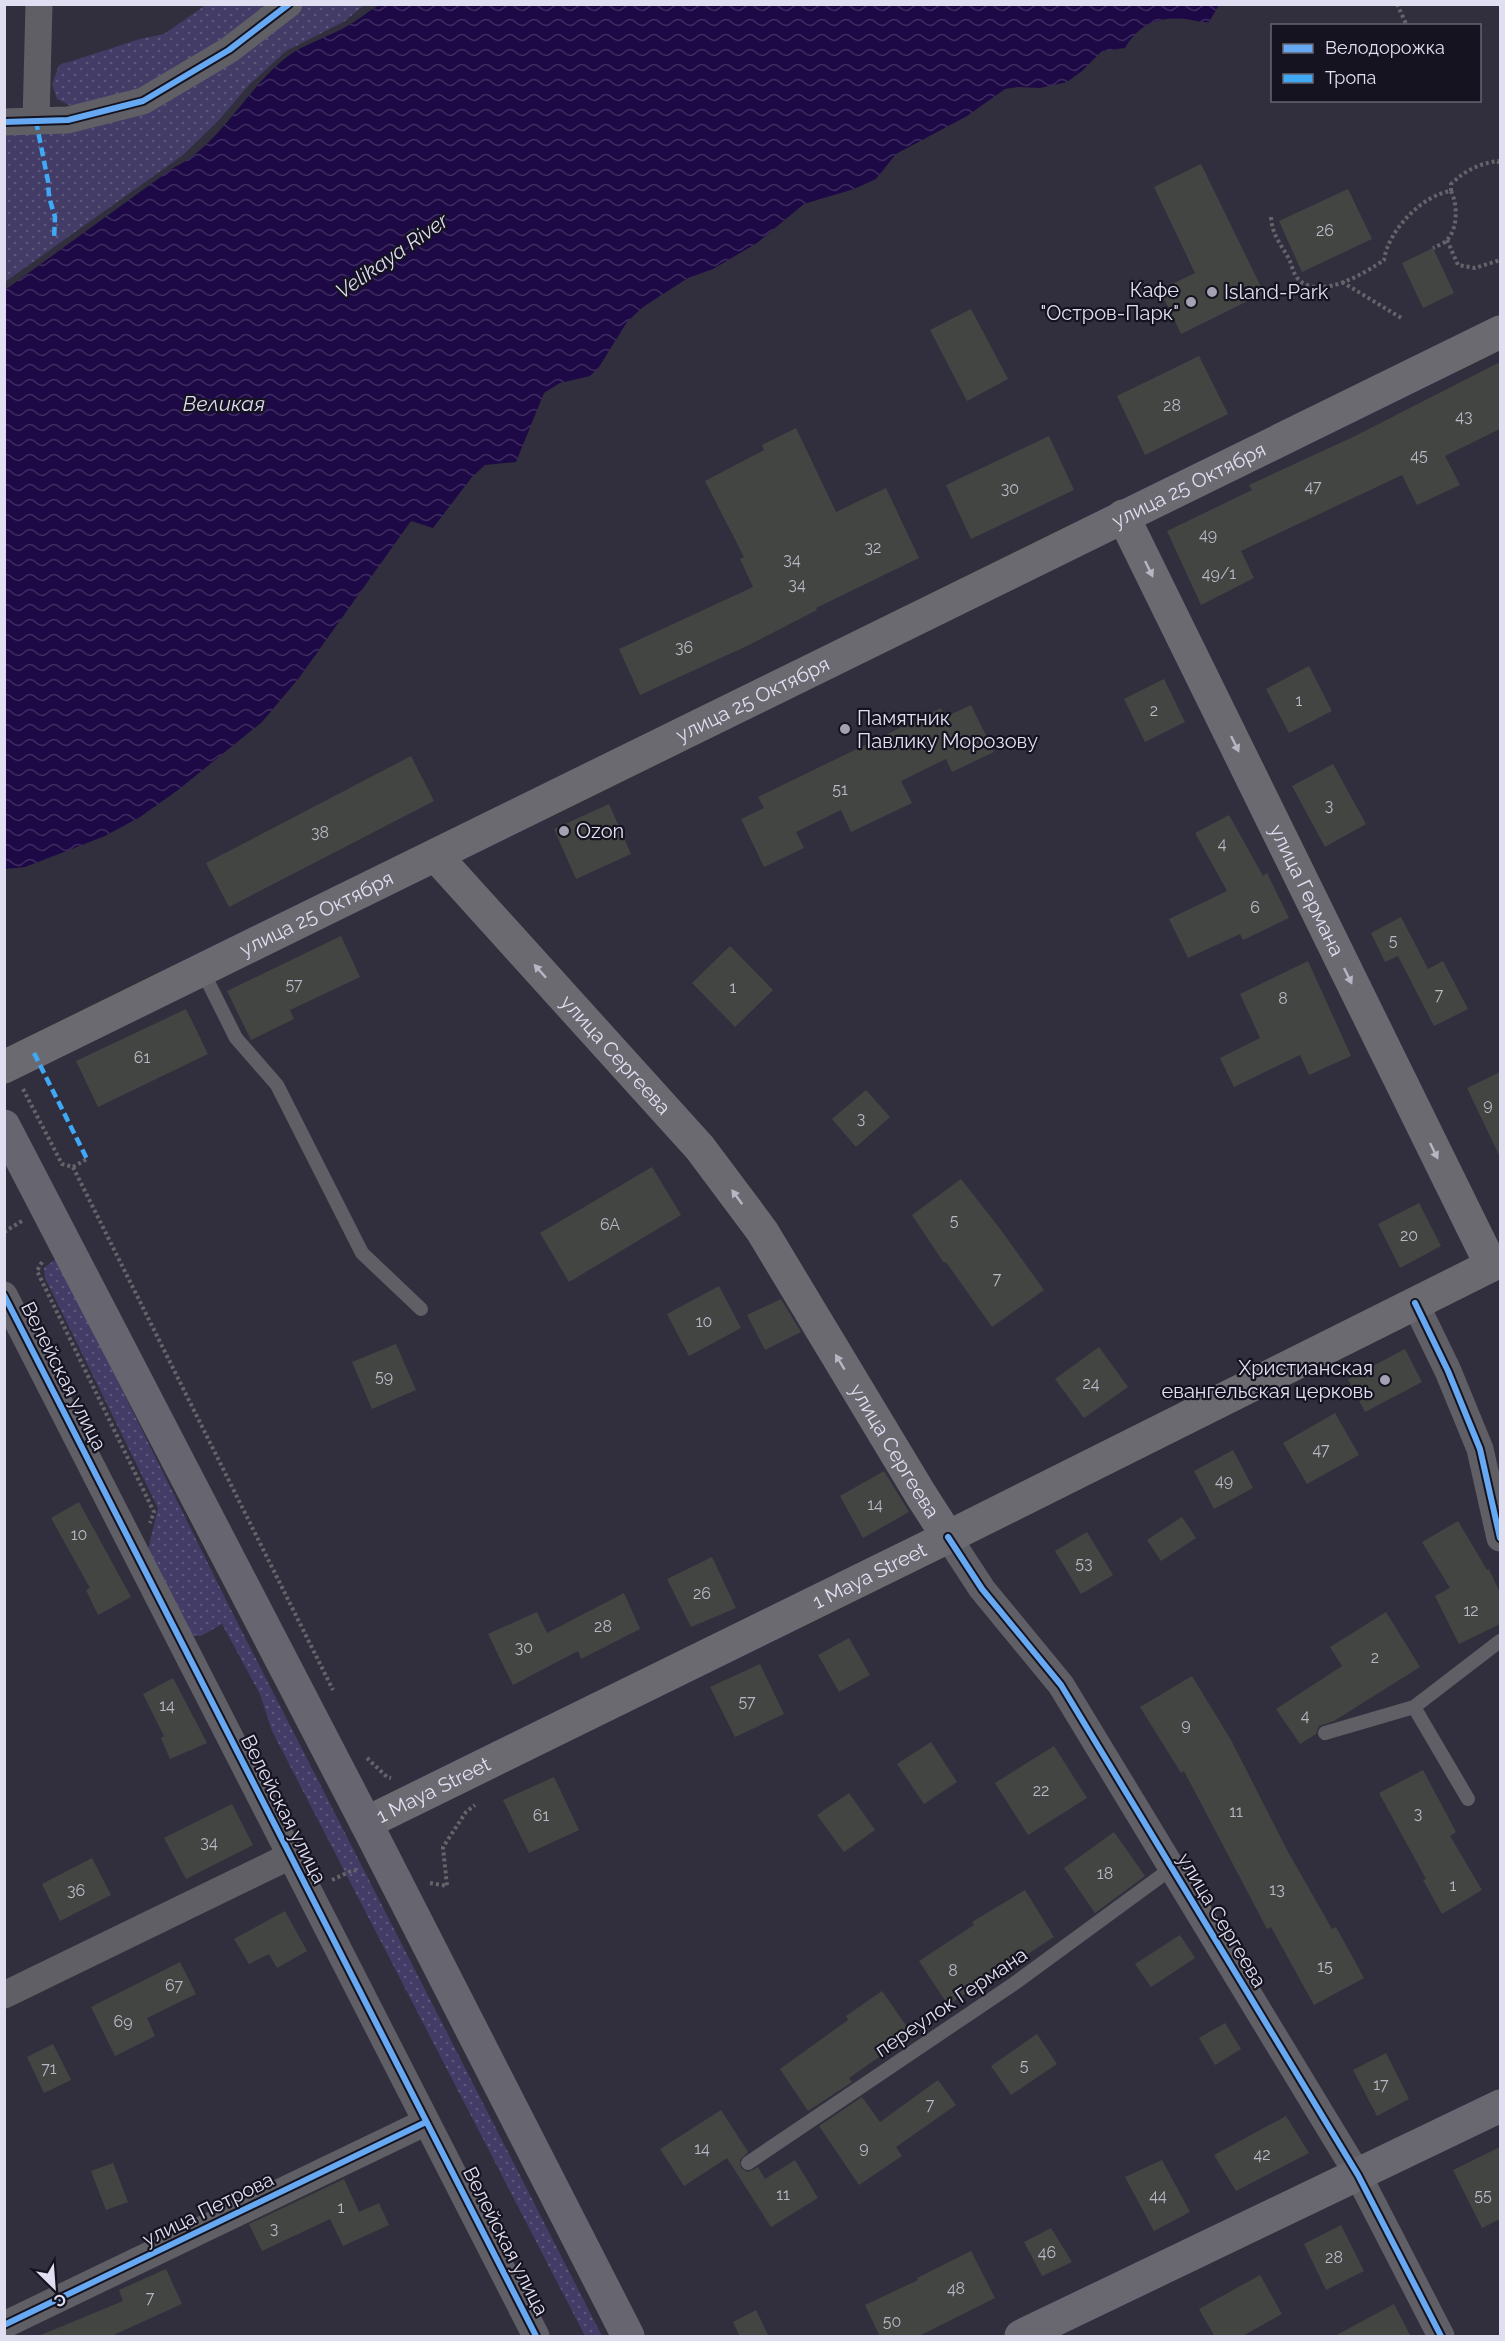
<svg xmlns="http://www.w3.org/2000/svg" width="1505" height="2341" font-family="Raleway,sans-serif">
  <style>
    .grass { fill: url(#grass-dots) }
    .water { fill: url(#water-waves) }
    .building { fill: #434542 }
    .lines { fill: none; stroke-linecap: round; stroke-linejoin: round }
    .path { stroke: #64646a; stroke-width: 4; stroke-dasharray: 3 3; stroke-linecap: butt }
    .lane { stroke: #605f65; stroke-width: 14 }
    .street { stroke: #605f65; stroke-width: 27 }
    .secondary { stroke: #6b6a71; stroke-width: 33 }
    .primary { stroke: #696871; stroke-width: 33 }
    .highway { stroke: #67656f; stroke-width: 33 }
    .quiet { stroke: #3fa9f5; stroke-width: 4.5; stroke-dasharray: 9 4.5; stroke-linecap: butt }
    .cycleway-casing { stroke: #15131f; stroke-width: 10 }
    .cycleway { stroke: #66a8f1; stroke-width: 6 }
    .oneway { fill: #b7b6c4 }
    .poi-dot { fill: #a3a1b2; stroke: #15131f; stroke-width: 2 }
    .labels { text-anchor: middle; stroke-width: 4.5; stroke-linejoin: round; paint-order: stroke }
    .number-label { font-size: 16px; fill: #b9b8c5 }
    .poi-label { font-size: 20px; fill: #e0dff1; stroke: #15131f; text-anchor: start }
    .street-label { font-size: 20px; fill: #e0dff1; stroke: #15131f }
    .water-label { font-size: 21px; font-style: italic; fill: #dcdaee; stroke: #15131f }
  </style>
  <defs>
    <pattern id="grass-dots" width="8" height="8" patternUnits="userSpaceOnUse" patternTransform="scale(1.5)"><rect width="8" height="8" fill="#423c66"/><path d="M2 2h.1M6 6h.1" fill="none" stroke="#5d587c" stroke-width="1.8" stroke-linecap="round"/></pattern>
    <pattern id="water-waves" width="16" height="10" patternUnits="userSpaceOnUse" patternTransform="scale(1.5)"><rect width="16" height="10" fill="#1d0945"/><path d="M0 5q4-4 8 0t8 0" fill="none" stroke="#3e2c60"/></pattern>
  </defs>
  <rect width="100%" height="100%" fill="#312f3d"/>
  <g class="grass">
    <path d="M 206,5 L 270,5 L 221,42 L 139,92 L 71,106 L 57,99 L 52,84 L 59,65 L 140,39 L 164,34 Z"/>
    <path d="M 303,5 L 364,5 L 345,21 L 286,51 L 248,86 L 218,121 L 183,155 L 5,282 L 4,132 L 72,129 L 270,30 Z"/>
    <path d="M 57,1258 L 231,1610 L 602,2336 L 585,2336 L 272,1731 L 260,1694 L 222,1624 L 201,1636 L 188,1635 L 147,1554 L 158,1508 L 45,1278 L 44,1268 Z"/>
  </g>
  <path class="water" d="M 379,5 L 1219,5 L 1209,22 C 1201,23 1194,20 1185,19 C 1158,16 1139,24 1125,48 L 1102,51 L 1082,71 L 1067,82 L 1040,88 L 1018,87 L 1005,89 L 967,116 L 896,154 L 876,179 L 854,189 L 804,204 L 757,243 L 713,269 L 688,278 L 643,307 L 627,322 L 599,367 L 590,376 L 560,383 L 544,393 L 516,462 L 485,465 L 472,477 L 433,528 L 411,521 L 299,678 L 262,722 L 178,790 L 140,817 L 105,836 L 64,852 L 25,867 L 5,869 L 5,290 L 173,168 C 222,145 247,85 291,54 C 309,42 331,36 349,25 C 359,19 369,11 379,5 Z"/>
  <g class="building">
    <path d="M 1201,164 L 1264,293 L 1181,334 L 1160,290 L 1195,273 L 1154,187 Z"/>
    <path d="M 1348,189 L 1372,239 L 1302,272 L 1279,221 Z"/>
    <path d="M 1433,248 L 1454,293 L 1423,308 L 1402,263 Z"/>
    <path d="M 971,309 L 1008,379 L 967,401 L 930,330 Z"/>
    <path d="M 1199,356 L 1228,414 L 1145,455 L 1117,396 Z"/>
    <path d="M 1500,362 L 1500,429 L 1445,456 L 1460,485 L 1417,505 L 1402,475 L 1241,551 L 1254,578 L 1201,605 L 1167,531 L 1252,490 L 1249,485 L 1353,437 Z"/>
    <path d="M 796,428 L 836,512 L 886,488 L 919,558 L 816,608 L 817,610 L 749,645 L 640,695 L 619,649 L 753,587 L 740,559 L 744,557 L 705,481 L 764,450 L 762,445 Z"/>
    <path d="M 1049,436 L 1074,490 L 971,539 L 946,485 Z"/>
    <path d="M 1309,666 L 1332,711 L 1289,733 L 1266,689 Z"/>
    <path d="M 1164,679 L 1185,722 L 1145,742 L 1124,699 Z"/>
    <path d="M 971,705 L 994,752 L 952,772 L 946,759 L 901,781 L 912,803 L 851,832 L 841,810 L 796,832 L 804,848 L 764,867 L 741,819 L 764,808 L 758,797 L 941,708 L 945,717 Z"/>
    <path d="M 411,756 L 434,801 L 229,907 L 206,863 Z"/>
    <path d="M 1333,764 L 1366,824 L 1325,847 L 1292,786 Z"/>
    <path d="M 609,804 L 631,854 L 576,879 L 554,829 Z"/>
    <path d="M 1229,815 L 1263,876 L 1267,873 L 1289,918 L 1243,940 L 1240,934 L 1188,958 L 1169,919 L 1227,891 L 1195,833 Z"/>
    <path d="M 1401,917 L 1428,969 L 1443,961 L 1468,1009 L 1434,1026 L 1398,956 L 1385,962 L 1371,933 Z"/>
    <path d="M 341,936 L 360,977 L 290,1010 L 294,1019 L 251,1040 L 227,991 Z"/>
    <path d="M 730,946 L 773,990 L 735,1027 L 692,983 Z"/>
    <path d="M 1308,961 L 1351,1056 L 1309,1075 L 1300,1055 L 1234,1087 L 1220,1058 L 1260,1038 L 1240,994 Z"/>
    <path d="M 186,1009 L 208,1054 L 98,1107 L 76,1061 Z"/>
    <path d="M 1500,1072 L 1500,1157 L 1467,1088 Z"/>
    <path d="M 866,1090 L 890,1117 L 856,1147 L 832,1119 Z"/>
    <path d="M 652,1167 L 681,1215 L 569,1282 L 540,1233 Z"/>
    <path d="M 961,1179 L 1001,1230 L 1044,1290 L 992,1327 L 946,1262 L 944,1263 L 912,1215 Z"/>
    <path d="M 1419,1203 L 1441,1246 L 1400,1268 L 1378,1224 Z"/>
    <path d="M 719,1286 L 741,1328 L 689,1356 L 667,1314 Z"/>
    <path d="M 781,1299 L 801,1332 L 765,1350 L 747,1315 Z"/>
    <path d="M 396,1344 L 416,1390 L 372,1409 L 352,1362 Z"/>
    <path d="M 1099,1347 L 1128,1387 L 1084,1418 L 1055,1379 Z"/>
    <path d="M 1405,1349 L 1422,1382 L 1365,1412 L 1348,1379 Z"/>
    <path d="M 1335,1413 L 1359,1455 L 1307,1484 L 1283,1443 Z"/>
    <path d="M 1233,1450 L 1253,1488 L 1214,1509 L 1194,1471 Z"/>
    <path d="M 884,1471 L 909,1512 L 863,1538 L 840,1496 Z"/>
    <path d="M 79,1502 L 131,1597 L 98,1615 L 86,1590 L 90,1588 L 51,1518 Z"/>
    <path d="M 1182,1517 L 1196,1538 L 1161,1561 L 1147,1540 Z"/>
    <path d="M 1458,1521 L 1487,1570 L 1489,1569 L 1500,1593 L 1500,1624 L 1459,1644 L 1435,1596 L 1450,1588 L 1422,1542 Z"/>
    <path d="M 1087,1532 L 1113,1575 L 1081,1594 L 1055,1551 Z"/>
    <path d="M 712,1557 L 736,1608 L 691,1627 L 667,1579 Z"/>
    <path d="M 624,1593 L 640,1629 L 581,1659 L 578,1651 L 513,1685 L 488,1634 L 537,1612 L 547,1633 Z"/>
    <path d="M 1386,1612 L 1420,1667 L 1334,1721 L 1319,1726 L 1316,1734 L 1300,1744 L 1276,1709 L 1342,1666 L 1330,1647 Z"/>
    <path d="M 849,1638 L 870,1675 L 839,1692 L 818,1655 Z"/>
    <path d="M 760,1664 L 784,1714 L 735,1737 L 710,1687 Z"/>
    <path d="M 1192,1676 L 1231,1740 L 1287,1850 L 1332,1929 L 1336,1927 L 1364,1978 L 1314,2005 L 1271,1927 L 1267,1929 L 1184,1771 L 1181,1773 L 1140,1707 Z"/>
    <path d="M 173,1678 L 207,1743 L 170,1759 L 161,1738 L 164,1736 L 143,1694 Z"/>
    <path d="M 931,1742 L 957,1782 L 924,1804 L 897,1764 Z"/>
    <path d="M 1054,1746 L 1087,1798 L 1028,1835 L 995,1783 Z"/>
    <path d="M 1423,1770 L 1456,1832 L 1450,1836 L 1482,1890 L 1442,1914 L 1423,1880 L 1426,1879 L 1379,1793 Z"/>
    <path d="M 554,1777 L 579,1830 L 529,1853 L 503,1800 Z"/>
    <path d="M 849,1793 L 875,1830 L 844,1852 L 817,1815 Z"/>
    <path d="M 232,1804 L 253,1845 L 186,1879 L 164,1838 Z"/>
    <path d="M 1114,1832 L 1145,1876 L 1095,1913 L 1064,1868 Z"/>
    <path d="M 92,1858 L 111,1895 L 60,1921 L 42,1884 Z"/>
    <path d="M 1025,1890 L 1054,1937 L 948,2005 L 919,1961 L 974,1925 L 972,1922 Z"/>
    <path d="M 285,1911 L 307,1951 L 277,1968 L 269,1954 L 249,1964 L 234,1939 Z"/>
    <path d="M 1180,1935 L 1195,1958 L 1151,1987 L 1135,1964 Z"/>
    <path d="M 180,1962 L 196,1994 L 147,2018 L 155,2036 L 115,2056 L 91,2007 Z"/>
    <path d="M 882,1991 L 912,2034 L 849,2078 L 852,2082 L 808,2111 L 780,2069 L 848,2020 L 846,2016 Z"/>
    <path d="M 1225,2023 L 1241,2049 L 1215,2065 L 1199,2038 Z"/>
    <path d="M 1037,2034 L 1057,2064 L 1011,2095 L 991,2066 Z"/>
    <path d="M 53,2044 L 71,2080 L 44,2093 L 27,2057 Z"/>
    <path d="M 1386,2053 L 1409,2099 L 1377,2116 L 1353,2070 Z"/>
    <path d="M 938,2080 L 956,2105 L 896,2147 L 902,2156 L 859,2185 L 819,2126 L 862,2097 L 880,2122 Z"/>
    <path d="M 721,2110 L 748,2152 L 740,2160 L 741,2168 L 748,2172 L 758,2167 L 765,2179 L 795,2160 L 818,2198 L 771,2227 L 727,2158 L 684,2186 L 660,2149 Z"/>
    <path d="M 1286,2116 L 1309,2153 L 1236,2191 L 1214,2155 Z"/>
    <path d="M 1500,2147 L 1500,2219 L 1482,2228 L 1453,2170 Z"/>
    <path d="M 1162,2160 L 1190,2212 L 1154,2231 L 1125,2177 Z"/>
    <path d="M 113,2163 L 128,2202 L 106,2210 L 91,2171 Z"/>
    <path d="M 344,2179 L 359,2212 L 379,2203 L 389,2225 L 343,2246 L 330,2219 L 262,2251 L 249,2224 Z"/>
    <path d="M 1341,2225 L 1364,2271 L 1326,2290 L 1304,2244 Z"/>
    <path d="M 1051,2228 L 1072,2262 L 1042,2276 L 1024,2242 Z"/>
    <path d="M 971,2251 L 995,2298 L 917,2337 L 880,2337 L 865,2305 L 918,2280 L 917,2278 Z"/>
    <path d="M 166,2269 L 182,2304 L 109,2337 L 36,2337 L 123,2301 L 119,2290 Z"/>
    <path d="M 1260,2275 L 1282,2314 L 1241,2337 L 1215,2337 L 1199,2309 Z"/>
    <path d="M 1394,2304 L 1411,2337 L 1333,2337 Z"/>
    <path d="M 756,2310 L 769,2337 L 740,2337 L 733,2322 Z"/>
  </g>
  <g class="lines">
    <g class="path">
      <path d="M 1397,4 L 1407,26"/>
      <path d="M 1451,191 L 1451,184 C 1466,170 1478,164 1498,161 L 1500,165"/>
      <path d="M 1271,217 C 1272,235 1281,244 1289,259 C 1292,265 1293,274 1299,280 C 1321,300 1365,273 1384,260 C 1388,231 1422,195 1451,191 C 1458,205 1458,230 1446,241 C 1443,244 1437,246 1433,248"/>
      <path d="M 1447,240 L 1458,265 L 1475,268 L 1500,260"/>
      <path d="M 1342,282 L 1403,319"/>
      <path d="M 23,1089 L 62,1164 L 73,1167 L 333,1690"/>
      <path d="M 73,1167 L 87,1159"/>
      <path d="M 4,1232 L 22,1221"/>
      <path d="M 42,1262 L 37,1271 L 154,1512 L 150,1523"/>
      <path d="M 367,1758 L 387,1777 L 391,1778"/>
      <path d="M 332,1880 L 353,1870 L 358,1871"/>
      <path d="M 430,1883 L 447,1886 L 443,1847 L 466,1812 L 475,1805"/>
    </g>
    <g class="lane">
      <path d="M 202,970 L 236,1038 L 277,1085 L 362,1253 L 421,1309"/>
      <path d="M 1414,1707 L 1468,1799"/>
      <path d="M 1325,1733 L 1414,1707 L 1500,1641"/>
      <path d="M 748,2163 L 1015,1983 L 1172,1868"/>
    </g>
    <g class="street">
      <path d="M 36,121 L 39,4"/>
      <path d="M 4,122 L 68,120 L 143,101 L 229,50 L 289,4"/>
      <path d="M 4,1295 L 536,2336"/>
      <path d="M 1415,1303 L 1448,1371 L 1480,1449 L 1500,1538"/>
      <path d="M 948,1537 L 982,1589 L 1061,1685 L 1358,2175 L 1441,2336"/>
      <path d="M 4,1995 L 290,1856"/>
      <path d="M 4,2325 L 426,2122"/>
    </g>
    <g class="secondary">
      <path id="s1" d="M 1123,516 L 1491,1265"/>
      <path id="s2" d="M 436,856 L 700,1148 L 762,1231 L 921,1495 L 948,1537"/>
      <path id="s3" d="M 4,1067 L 1500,332"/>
      <path id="s4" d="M 366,1823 L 948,1537 L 1500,1261"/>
    </g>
    <path class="primary" d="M 1021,2336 L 1500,2106"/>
    <path class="highway" d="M 4,1126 L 366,1823 L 628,2336"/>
    <g class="quiet">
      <path d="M 36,121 L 48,181 L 49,197 L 55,217 L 54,240"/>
      <path d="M 34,1053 L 87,1159"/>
    </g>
    <g class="cycleway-casing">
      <g id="cycleway">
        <path d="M 4,122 L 68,120 L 143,101 L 229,50 L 289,4"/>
        <path d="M 4,1295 L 536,2336"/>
        <path d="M 1415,1303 L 1448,1371 L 1480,1449 L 1500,1538"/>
        <path d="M 948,1537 L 982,1589 L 1061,1685 L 1358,2175 L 1441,2336"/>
        <path d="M 4,2325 L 426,2122"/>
      </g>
    </g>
    <use href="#cycleway" class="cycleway"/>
  </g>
  <defs><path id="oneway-solid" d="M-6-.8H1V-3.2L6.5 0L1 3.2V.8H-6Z" transform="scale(1.5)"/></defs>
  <g class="oneway">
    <use href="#oneway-solid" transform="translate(1149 569) rotate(64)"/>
    <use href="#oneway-solid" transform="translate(1235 744) rotate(64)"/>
    <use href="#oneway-solid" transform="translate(540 971) rotate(-132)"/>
    <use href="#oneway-solid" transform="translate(1348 976) rotate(64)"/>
    <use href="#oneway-solid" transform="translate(1434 1151) rotate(64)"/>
    <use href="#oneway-solid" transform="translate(737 1197) rotate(-126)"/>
    <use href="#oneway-solid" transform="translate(840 1362) rotate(-121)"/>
  </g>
  <g class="poi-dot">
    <circle cx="1212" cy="292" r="6"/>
    <circle cx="1191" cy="302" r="6"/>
    <circle cx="845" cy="729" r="6"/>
    <circle cx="564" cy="831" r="6"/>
    <circle cx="1385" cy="1380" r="6"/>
  </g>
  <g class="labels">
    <g class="number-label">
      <text x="1325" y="236">26</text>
      <text x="1172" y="411">28</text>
      <text x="1464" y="422">43</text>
      <text x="1419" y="461">45</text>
      <text x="1313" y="492">47</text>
      <text x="1010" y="494">30</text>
      <text x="1208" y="540">49</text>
      <text x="873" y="553">32</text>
      <text x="792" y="565">34</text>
      <text x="1219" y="579">49/1</text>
      <text x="797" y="590">34</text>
      <text x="684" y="653">36</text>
      <text x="1299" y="706">1</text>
      <text x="1154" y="716">2</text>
      <text x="840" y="795">51</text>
      <text x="1329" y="811">3</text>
      <text x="320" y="838">38</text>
      <text x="1222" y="849">4</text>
      <text x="1255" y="913">6</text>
      <text x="1393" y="946">5</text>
      <text x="294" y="990">57</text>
      <text x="733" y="993">1</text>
      <text x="1439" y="1000">7</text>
      <text x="1283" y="1004">8</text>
      <text x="142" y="1063">61</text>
      <text x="1488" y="1110">9</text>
      <text x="861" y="1124">3</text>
      <text x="954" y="1226">5</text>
      <text x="610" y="1230">6А</text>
      <text x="1409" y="1241">20</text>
      <text x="997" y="1284">7</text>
      <text x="704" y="1327">10</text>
      <text x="384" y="1382">59</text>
      <text x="1091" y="1389">24</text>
      <text x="1321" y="1455">47</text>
      <text x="1224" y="1486">49</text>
      <text x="875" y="1510">14</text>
      <text x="79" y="1540">10</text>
      <text x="1084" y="1569">53</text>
      <text x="702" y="1599">26</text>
      <text x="1471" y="1616">12</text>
      <text x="603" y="1632">28</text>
      <text x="524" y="1653">30</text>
      <text x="1375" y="1663">2</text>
      <text x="747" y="1707">57</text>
      <text x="167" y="1711">14</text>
      <text x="1305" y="1721">4</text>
      <text x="1186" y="1730">9</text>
      <text x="1041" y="1796">22</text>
      <text x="1236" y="1817">11</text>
      <text x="1418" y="1819">3</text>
      <text x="541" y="1821">61</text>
      <text x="209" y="1848">34</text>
      <text x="1105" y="1879">18</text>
      <text x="1453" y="1891">1</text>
      <text x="1277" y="1895">13</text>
      <text x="76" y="1896">36</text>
      <text x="1325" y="1972">15</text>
      <text x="953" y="1976">8</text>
      <text x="174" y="1991">67</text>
      <text x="123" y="2027">69</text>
      <text x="1024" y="2071">5</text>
      <text x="49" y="2074">71</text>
      <text x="1381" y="2090">17</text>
      <text x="930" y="2110">7</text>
      <text x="864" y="2153">9</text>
      <text x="702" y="2154">14</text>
      <text x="1262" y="2160">42</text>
      <text x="783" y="2200">11</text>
      <text x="1158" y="2201">44</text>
      <text x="1483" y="2201">55</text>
      <text x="341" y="2213">1</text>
      <text x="274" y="2234">3</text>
      <text x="1047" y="2258">46</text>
      <text x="1334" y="2263">28</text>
      <text x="956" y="2294">48</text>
      <text x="150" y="2303">7</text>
      <text x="892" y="2327">50</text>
    </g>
    <g class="poi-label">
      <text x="1179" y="297" text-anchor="end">Кафе<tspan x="1179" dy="23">"Остров-Парк"</tspan></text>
      <text x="1224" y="299">Island-Park</text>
      <text x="857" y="725">Памятник<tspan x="857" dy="23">Павлику Морозову</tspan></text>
      <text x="576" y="838">Ozon</text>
      <text x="1373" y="1375" text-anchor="end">Христианская<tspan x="1373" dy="23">евангельская церковь</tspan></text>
    </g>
    <g class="street-label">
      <text dy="7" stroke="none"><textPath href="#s3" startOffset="1320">улица 25 Октября</textPath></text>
      <text dy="7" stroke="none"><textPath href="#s3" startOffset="834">улица 25 Октября</textPath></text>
      <text dy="7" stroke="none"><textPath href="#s1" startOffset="417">улица Германа</textPath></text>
      <text dy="7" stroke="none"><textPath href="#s3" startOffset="348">улица 25 Октября</textPath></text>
      <text dy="7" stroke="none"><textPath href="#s2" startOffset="268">улица Сергеева</textPath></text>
      <text transform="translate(64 1376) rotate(63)" y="7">Велейская улица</text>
      <text dy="7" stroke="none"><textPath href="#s2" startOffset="754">улица Сергеева</textPath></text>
      <text dy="7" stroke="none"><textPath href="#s4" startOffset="561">1 Maya Street</textPath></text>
      <text dy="7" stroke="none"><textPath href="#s4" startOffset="75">1 Maya Street</textPath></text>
      <text transform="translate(284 1809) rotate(63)" y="7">Велейская улица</text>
      <text transform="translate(1222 1920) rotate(59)" y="7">улица Сергеева</text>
      <text transform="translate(951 2002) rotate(-34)" y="7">переулок Германа</text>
      <text transform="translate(208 2209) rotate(-26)" y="7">улица Петрова</text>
      <text transform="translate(506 2241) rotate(63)" y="7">Велейская улица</text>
    </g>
    <g class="water-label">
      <text transform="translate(392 256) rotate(-35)" y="7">Velikaya River</text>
      <text x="224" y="411">Великая</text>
    </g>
  </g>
  <rect width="1505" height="2341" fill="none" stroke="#e0dff1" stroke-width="12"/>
  <rect x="1271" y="24" width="210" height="78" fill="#15131f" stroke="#666573" stroke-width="1.5"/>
  <rect x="1283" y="44" width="30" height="9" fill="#66a8f1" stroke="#666573" stroke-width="1.5"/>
  <text x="1325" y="54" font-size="18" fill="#e0dff1">Велодорожка</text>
  <rect x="1283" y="74" width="30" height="9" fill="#3fa9f5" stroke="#666573" stroke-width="1.5"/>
  <text x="1325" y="84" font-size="18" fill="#e0dff1">Тропа</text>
  <g transform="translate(54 2287) rotate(155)" stroke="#15131f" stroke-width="4.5" paint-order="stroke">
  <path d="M0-4.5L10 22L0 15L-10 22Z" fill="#e0dff1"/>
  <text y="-9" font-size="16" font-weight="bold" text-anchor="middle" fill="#e0dff1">С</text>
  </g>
</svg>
